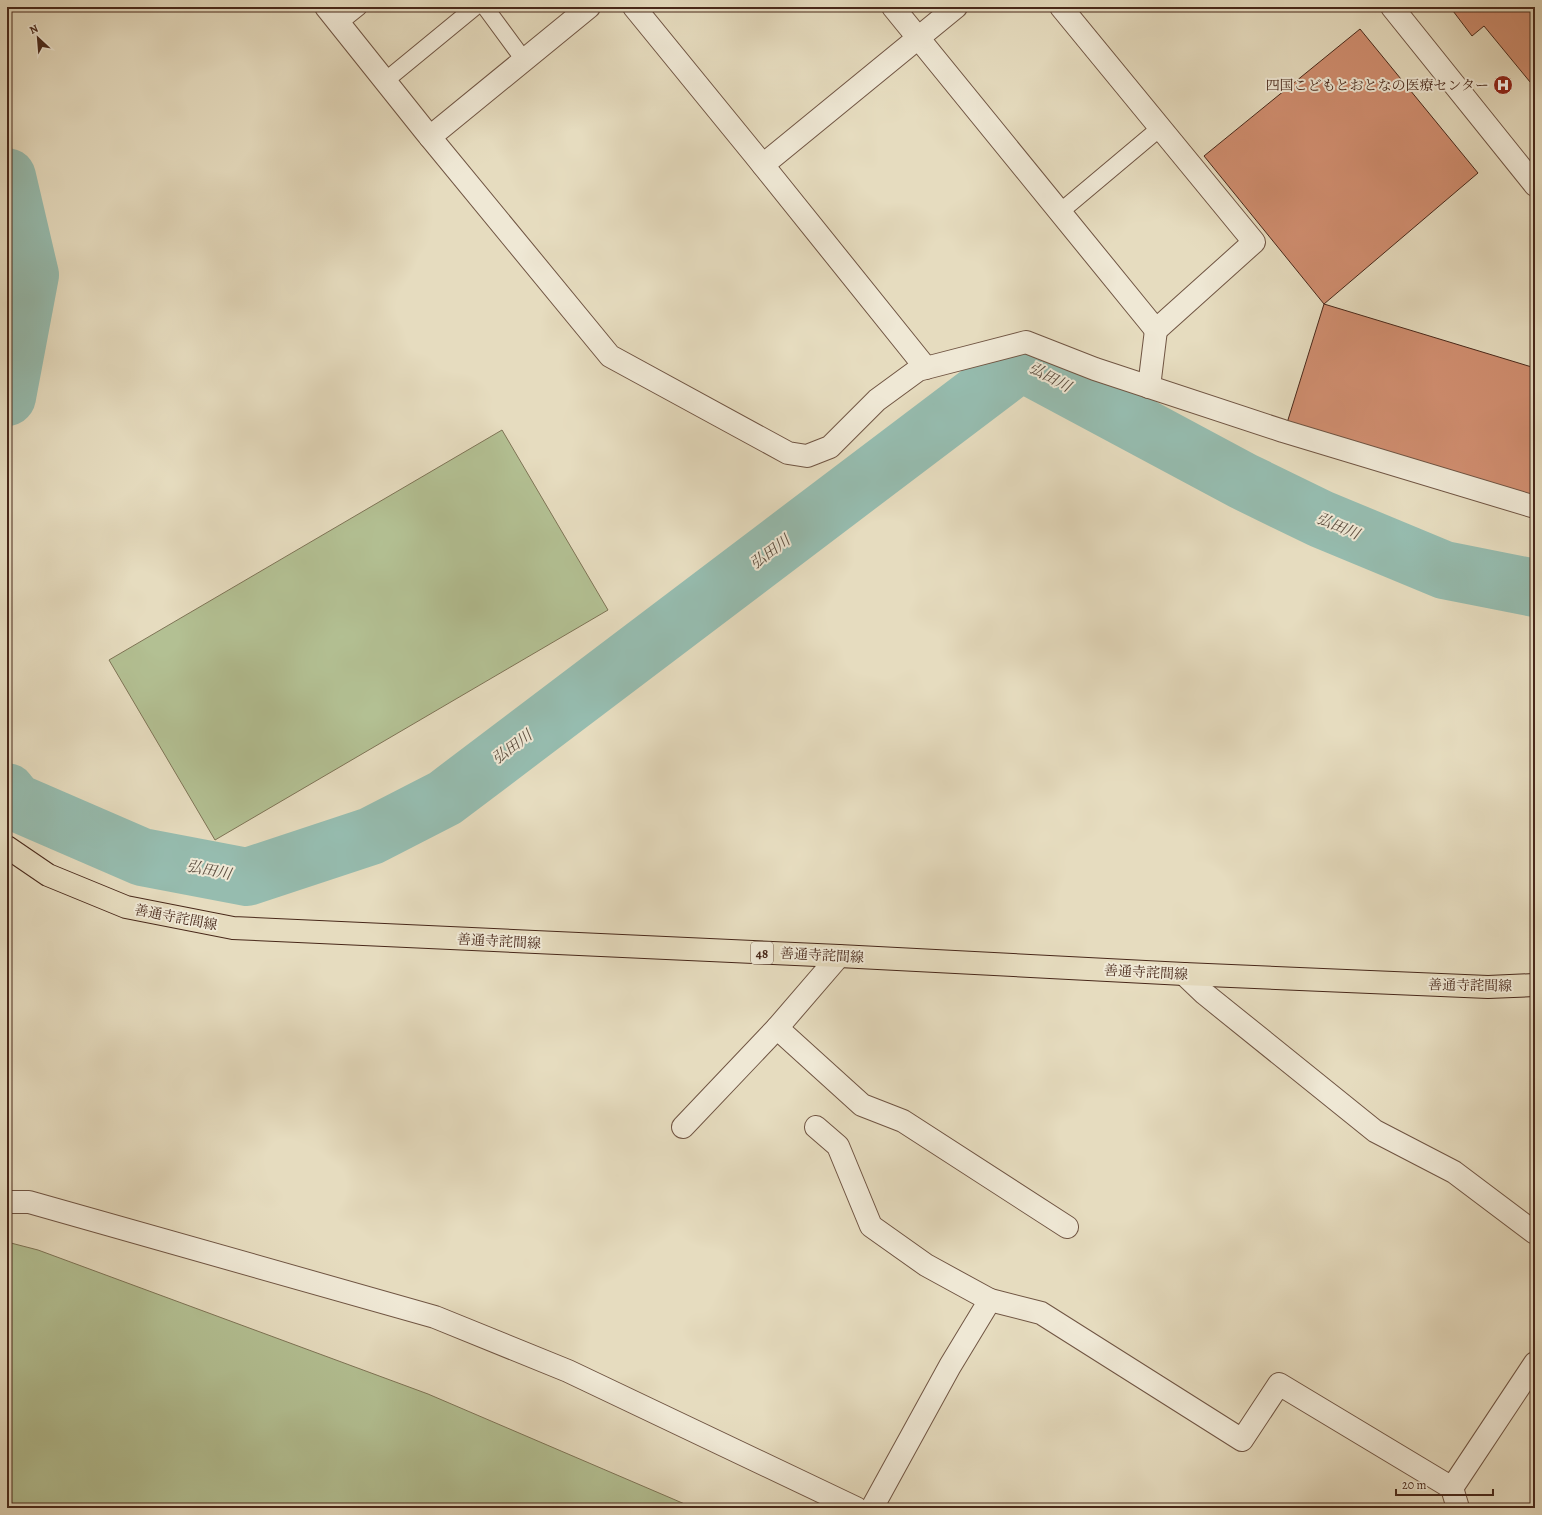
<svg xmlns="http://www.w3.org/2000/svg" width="1542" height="1515" font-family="Alegreya,'Noto Serif JP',serif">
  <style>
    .green { fill: #b3c093; stroke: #7e7456 }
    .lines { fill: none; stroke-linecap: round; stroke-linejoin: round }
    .river { stroke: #96bcaf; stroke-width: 58 }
    .building { fill: #d08e70; stroke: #48281a }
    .service-casing { stroke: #705543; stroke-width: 18 }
    .minor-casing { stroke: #705543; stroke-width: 24 }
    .primary-casing { stroke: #48281a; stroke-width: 24 }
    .service { stroke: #efe8d5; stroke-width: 16 }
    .minor { stroke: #efe8d5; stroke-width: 22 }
    .primary { stroke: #e6dcbf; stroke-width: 22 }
    .labels { text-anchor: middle; stroke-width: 4; stroke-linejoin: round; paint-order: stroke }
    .shield { fill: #efe8d5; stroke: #7a6252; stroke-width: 1 }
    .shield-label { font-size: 13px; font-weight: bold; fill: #48281a }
    .poi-label { font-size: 14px; fill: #48281a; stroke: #efe8d5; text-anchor: end }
    .street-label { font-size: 14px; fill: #48281a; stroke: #efe8d5 }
    .water-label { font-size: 15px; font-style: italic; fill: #5c4d3f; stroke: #efe8d5 }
  </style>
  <rect width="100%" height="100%" fill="#e6dcbf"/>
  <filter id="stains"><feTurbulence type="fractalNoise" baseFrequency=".005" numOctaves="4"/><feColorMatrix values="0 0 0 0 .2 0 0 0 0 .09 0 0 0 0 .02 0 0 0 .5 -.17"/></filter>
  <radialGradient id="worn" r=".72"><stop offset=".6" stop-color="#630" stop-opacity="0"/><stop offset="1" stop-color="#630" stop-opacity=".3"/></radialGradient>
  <g class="green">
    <path d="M 502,430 L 608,610 L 215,840 L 109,660 Z"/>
    <path d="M 7,1242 L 38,1250 L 428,1394 L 694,1508 L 7,1508 Z"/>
  </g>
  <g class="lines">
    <g class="river">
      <path d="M 7,177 L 30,275 L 7,397"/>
      <path d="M 7,792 L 15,802 L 142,857 L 247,877 L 371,836 L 445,798 L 1021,362 L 1243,481 L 1321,519 L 1444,570 L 1535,588"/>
    </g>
  </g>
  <g class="building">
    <path d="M 1450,7 L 1535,7 L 1535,88 L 1484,26 L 1472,36 Z"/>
    <path d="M 1360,29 L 1478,173 L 1324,304 L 1204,156 Z"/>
    <path d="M 1324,304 L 1535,368 L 1535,483 L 1531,497 L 1287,423 Z"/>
  </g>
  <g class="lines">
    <g class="service-casing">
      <g id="service">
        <path d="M 485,7 L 524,60"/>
        <path d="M 339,23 L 359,7"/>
        <path d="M 385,81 L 475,7"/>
        <path d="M 1060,212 L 1160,128"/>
      </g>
    </g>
    <g class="minor-casing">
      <g id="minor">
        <path d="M 326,7 L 425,131 L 610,356 L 788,453 L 807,456 L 830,447 L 877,400 L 918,370 L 1026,342 L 1095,369 L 1283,431 L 1535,507"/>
        <path d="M 634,7 L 754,154 L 926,368"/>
        <path d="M 893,7 L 1156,330 L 1254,242 L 1061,7"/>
        <path d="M 1392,7 L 1535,185"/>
        <path d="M 430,137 L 589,7"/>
        <path d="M 763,165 L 956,7"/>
        <path d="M 1149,387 L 1156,330"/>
        <path d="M 1184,974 L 1205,994 L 1375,1131 L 1454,1172 L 1535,1233"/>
        <path d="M 777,1028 L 862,1105 L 903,1121 L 1067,1227"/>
        <path d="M 683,1127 L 777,1028 L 839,956"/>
        <path d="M 816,1127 L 838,1146 L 871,1226 L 926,1265 L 990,1300"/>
        <path d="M 7,1202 L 29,1202 L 435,1317 L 568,1371 L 856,1508"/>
        <path d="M 1452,1488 L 1458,1508"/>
        <path d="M 872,1508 L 950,1366 L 990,1300 L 1041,1313 L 1242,1440 L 1279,1384 L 1452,1488 L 1535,1363"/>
      </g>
    </g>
    <g class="primary-casing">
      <path id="primary" d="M 7,847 L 48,875 L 126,907 L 233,928 L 839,956 L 1184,974 L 1488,987 L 1535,985"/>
    </g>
    <use href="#service" class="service"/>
    <use href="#minor" class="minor"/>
    <use href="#primary" class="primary"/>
  </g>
  <defs>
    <g id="hospital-disc" transform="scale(1)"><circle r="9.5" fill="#8f2418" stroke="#efe8d5"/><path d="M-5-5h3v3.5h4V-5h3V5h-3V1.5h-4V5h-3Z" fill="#fff"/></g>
  </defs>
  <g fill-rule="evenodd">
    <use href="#hospital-disc" x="1503" y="85"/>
  </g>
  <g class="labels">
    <rect class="shield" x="751" y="942" width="22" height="22" rx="3"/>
    <g class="shield-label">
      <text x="762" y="958">48</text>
    </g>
    <g class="poi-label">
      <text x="1489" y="90">四国こどもとおとなの医療センター</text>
    </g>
    <g class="street-label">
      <text transform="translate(176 917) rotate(11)" y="5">善通寺詫間線</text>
      <text transform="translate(499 941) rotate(3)" y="5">善通寺詫間線</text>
      <text transform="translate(822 955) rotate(3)" y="5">善通寺詫間線</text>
      <text transform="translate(1146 972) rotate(3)" y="5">善通寺詫間線</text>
      <text transform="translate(1470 985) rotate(1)" y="5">善通寺詫間線</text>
    </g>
    <g class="water-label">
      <text transform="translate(1050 377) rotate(28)" y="5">弘田川</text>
      <text transform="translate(1338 526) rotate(23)" y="5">弘田川</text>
      <text transform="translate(770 552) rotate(-37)" y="5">弘田川</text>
      <text transform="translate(512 747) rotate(-37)" y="5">弘田川</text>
      <text transform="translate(209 870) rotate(11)" y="5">弘田川</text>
    </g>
  </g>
  <rect width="1542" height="1515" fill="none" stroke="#e6dcbf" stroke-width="24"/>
  <rect x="8" y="8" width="1526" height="1499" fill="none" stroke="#48281a" stroke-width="2"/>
  <rect x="12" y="12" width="1518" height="1491" fill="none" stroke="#48281a"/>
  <g transform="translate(38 38) rotate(334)" stroke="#efe8d5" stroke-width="3" paint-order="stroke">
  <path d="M0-3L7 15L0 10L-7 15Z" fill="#48281a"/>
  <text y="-6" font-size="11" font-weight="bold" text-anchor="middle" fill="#48281a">N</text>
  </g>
  <path d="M1396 1489v6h97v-6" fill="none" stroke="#48281a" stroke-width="2"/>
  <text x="1402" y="1489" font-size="12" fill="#48281a" stroke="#efe8d5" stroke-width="3" paint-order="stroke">20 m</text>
  <rect width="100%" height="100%" filter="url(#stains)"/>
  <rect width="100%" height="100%" fill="url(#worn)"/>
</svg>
